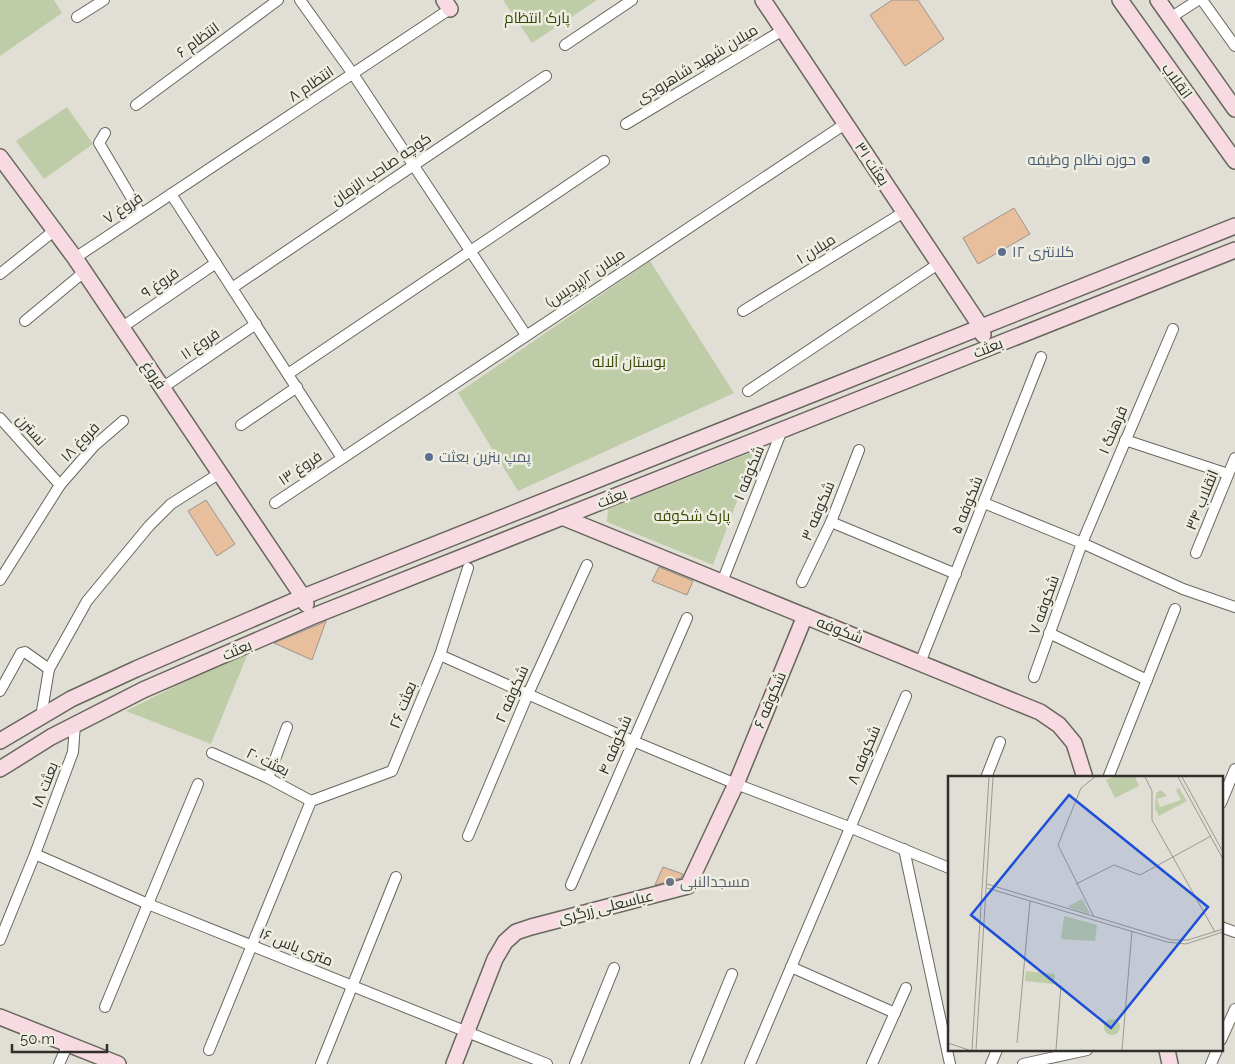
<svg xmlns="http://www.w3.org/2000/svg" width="1235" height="1064" font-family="Raleway,Cairo,sans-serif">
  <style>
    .green { fill: #bfcca8 }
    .building { fill: #e7bf9c; stroke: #9d948d }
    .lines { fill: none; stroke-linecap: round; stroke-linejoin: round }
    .street-casing { stroke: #68675d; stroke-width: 12 }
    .secondary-casing { stroke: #68675d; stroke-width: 18 }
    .street { stroke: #fff; stroke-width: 10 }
    .secondary { stroke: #f8dbe2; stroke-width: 15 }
    .service-dot { fill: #5c6f8a; stroke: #eeede2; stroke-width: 2 }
    .worship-dot { fill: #6b7280; stroke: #eeede2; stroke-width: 2 }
    .labels { text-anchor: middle; stroke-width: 5; stroke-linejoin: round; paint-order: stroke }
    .park-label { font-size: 15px; fill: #384a00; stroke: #eeede2 }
    .street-label { font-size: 15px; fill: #302f2b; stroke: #eeede2 }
    .service-label { font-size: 15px; fill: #4e5e75; stroke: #eeede2; text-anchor: start }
    .worship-label { font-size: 15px; fill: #5b616d; stroke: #eeede2; text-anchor: start }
    .inset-road { fill: none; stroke: #9a9991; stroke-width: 1 }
    .view { fill: #1d4ed8; fill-opacity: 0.15; stroke: #1d4ed8; stroke-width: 2.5 }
    .inset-edge { fill: none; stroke: #302f2b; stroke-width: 2.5 }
  </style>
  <rect width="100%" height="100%" fill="#e1dfd5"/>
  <g class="green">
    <path d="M 0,0 L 54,0 L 62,13 L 0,56 Z"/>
    <path d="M 503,0 L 597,0 L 532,43 Z"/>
    <path d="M 67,107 L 93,144 L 44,179 L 16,141 Z"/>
    <path d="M 650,261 L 734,393 L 518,491 L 458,393 Z"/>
    <path d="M 750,453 L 754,456 L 713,565 L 607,522 L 608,509 Z"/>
    <path d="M 243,652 L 248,653 L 211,744 L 126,711 Z"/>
  </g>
  <g class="building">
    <path d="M 892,0 L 918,0 L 944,39 L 905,66 L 870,15 Z"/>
    <path d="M 1014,208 L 1030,234 L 978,264 L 963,238 Z"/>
    <path d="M 206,500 L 235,544 L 217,556 L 188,511 Z"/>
    <path d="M 659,567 L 693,581 L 687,595 L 652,581 Z"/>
    <path d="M 326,621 L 312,660 L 274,643 L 315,626 Z"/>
    <path d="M 663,867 L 683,874 L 681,878 L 655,885 Z"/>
  </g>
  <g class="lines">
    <g class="street-casing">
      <g id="street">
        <path d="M 300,0 L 353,74 L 526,335"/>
        <path d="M 1202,0 L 1235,46"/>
        <path d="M 77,17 L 104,0"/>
        <path d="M 1170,18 L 1198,0"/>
        <path d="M 565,45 L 632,0"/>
        <path d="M 136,105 L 278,0"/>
        <path d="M 626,124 L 783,30"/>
        <path d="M 105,133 L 99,143 L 141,214"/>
        <path d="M 171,194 L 342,458"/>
        <path d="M 75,258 L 450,9"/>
        <path d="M 0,274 L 55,230"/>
        <path d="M 232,288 L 546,76"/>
        <path d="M 743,311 L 904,212"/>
        <path d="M 25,321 L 84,272"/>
        <path d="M 121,328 L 216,263"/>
        <path d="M 288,374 L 604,161"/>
        <path d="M 162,388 L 256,324"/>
        <path d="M 748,391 L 938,264"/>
        <path d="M 0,418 L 60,485"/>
        <path d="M 241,425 L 297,387"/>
        <path d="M 1125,440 L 1228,474"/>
        <path d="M 275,503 L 845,124"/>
        <path d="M 984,503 L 1082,543 L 1183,589 L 1235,607"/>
        <path d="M 831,522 L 956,574"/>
        <path d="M 1196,553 L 1235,458"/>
        <path d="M 0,580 L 60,485 L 94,446 L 123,421"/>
        <path d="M 722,582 L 782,430"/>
        <path d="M 802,582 L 831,522 L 859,450"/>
        <path d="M 1049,633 L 1147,680"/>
        <path d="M 440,655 L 633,741 L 736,784 L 849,827 L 949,868"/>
        <path d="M 920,663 L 1041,357"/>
        <path d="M 1034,677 L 1082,543 L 1173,329"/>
        <path d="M 0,691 L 21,653 L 25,652 L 49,669"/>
        <path d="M 41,717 L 49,669 L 87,601 L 149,526 L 171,504 L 220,473"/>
        <path d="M 212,753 L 268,778 L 311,801"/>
        <path d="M 268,778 L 287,727"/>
        <path d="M 986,778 L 1000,742"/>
        <path d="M 1108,778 L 1175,609"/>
        <path d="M 311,801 L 392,771 L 440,655 L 468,568"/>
        <path d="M 1221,803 L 1235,769"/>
        <path d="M 468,836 L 528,694 L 587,565"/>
        <path d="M 904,849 L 950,1064"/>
        <path d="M 35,854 L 148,904 L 547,1064"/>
        <path d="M 571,885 L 687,618"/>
        <path d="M 1221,927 L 1235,932"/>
        <path d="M 0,940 L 35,854 L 73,752 L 75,724"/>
        <path d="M 791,967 L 895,1013"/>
        <path d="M 105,1007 L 198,784"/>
        <path d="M 1221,1040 L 1235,1009"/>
        <path d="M 209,1050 L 311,801"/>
        <path d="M 59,1064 L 68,1044"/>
        <path d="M 321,1064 L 396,877"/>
        <path d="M 575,1064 L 614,968"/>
        <path d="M 695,1064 L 732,974"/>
        <path d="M 750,1064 L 906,696"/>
        <path d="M 872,1064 L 906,988"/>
        <path d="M 991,1064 L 997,1050"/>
        <path d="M 1023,1064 L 1087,1050"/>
        <path d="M 1211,1064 L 1217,1050"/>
      </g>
    </g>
    <g class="secondary-casing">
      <g id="secondary">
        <path d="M 444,0 L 450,9"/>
        <path d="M 763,0 L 981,327 L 983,335"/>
        <path d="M 1120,0 L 1235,161"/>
        <path d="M 1158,0 L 1235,109"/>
        <path d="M 0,157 L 75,258 L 303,597 L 306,604"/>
        <path d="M 562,517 L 1040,712 L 1059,725 L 1074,743 L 1085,778"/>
        <path d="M 0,741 L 71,699 L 136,669 L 303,597 L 1235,226"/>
        <path d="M 0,769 L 51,737 L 143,690 L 311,617 L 1235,250"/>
        <path d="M 0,1017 L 118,1064"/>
        <path d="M 1167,1050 L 1170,1064"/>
        <path d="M 454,1064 L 495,959 L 505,942 L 516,932 L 531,927 L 688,886 L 736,784 L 805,616"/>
      </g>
    </g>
    <use href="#street" class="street"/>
    <use href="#secondary" class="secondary"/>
  </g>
  <g class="service-dot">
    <circle cx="1146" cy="160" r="5"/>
    <circle cx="1002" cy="252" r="5"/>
    <circle cx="429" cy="457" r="5"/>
  </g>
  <circle class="worship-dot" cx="670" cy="882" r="5"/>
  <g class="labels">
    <g class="park-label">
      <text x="537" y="23">پارک انتظام</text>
      <text x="629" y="367">بوستان آلاله</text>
      <text x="692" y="521">پارک شکوفه</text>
    </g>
    <g class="street-label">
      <text transform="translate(198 40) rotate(-36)" y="5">انتظام ۶</text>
      <text transform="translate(697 64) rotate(-31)" y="5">میلان شهید شاهرودی</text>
      <text transform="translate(1177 81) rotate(54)" y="5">انقلاب</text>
      <text transform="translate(311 84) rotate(-34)" y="5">انتظام ۸</text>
      <text transform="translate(872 164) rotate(56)" y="5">بعثت ۳۱</text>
      <text transform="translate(381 169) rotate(-34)" y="5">کوچه صاحب الزمان</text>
      <text transform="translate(123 208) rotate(-34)" y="5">فروغ ۷</text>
      <text transform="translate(816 249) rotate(-32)" y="5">میلان ۱</text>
      <text transform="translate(585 278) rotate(-34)" y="5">میلان ۲(پردیس)</text>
      <text transform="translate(160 283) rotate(-34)" y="5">فروغ ۹</text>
      <text transform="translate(200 344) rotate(-34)" y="5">فروغ ۱۱</text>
      <text transform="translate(988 348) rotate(-22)" y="5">بعثت</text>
      <text transform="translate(154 375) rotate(56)" y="5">فروغ</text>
      <text transform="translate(31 430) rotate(48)" y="5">نسترن</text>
      <text transform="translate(1113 430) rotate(-67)" y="5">فرهنگ ۱</text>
      <text transform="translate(80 442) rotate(-46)" y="5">فروغ ۱۸</text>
      <text transform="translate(300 468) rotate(-34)" y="5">فروغ ۱۳</text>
      <text transform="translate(749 473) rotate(-68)" y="5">شکوفه ۱</text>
      <text transform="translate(612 498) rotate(-22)" y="5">بعثت</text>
      <text transform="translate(1202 500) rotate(-68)" y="5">انقلاب ۳۴</text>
      <text transform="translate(967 505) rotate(-68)" y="5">شکوفه ۵</text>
      <text transform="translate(818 511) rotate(-67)" y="5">شکوفه ۳</text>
      <text transform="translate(1044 605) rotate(-70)" y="5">شکوفه ۷</text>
      <text transform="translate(840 630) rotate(22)" y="5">شکوفه</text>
      <text transform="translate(237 650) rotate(-23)" y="5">بعثت</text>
      <text transform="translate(512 694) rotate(-66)" y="5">شکوفه ۲</text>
      <text transform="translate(770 700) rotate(-67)" y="5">شکوفه ۶</text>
      <text transform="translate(403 705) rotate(-68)" y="5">بعثت ۲۶</text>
      <text transform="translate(615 745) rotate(-67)" y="5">شکوفه ۴</text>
      <text transform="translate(864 755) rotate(-67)" y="5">شکوفه ۸</text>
      <text transform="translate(268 762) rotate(26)" y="5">بعثت ۲۰</text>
      <text transform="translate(45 785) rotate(-69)" y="5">بعثت ۱۸</text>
      <text transform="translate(606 907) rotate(-14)" y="5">عباسعلی زرگری</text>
      <text transform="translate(296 947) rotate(22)" y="5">۱۶ متری یاس</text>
    </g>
    <g class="service-label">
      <text x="1136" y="165" text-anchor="end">حوزه نظام وظیفه</text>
      <text x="1012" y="257">کلانتری ۱۲</text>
      <text x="439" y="462">پمپ بنزین بعثت</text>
    </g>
    <g class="worship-label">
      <text x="680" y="887">مسجدالنبی</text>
    </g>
  </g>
  <g transform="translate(948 776)">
    <rect width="275" height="275" fill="#e1dfd5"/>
    <path d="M 231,12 L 239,25 L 211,40 L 207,33 L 208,17 L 213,14 L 219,20 L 209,23 L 212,31 L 233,24 L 228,14 Z" fill="#bfcca8"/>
    <path d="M 165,1 L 187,1 L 191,10 L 167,22 L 158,4 ZM 134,123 L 142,137 L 141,138 L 119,131 ZM 116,140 L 149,149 L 147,165 L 113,163 ZM 78,195 L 107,198 L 106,208 L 77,205 ZM156 251a8 8 0 1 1 16 0a8 8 0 1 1-16 0Z" fill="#bfcca8"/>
    <path class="inset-road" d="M 197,1 L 204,15 L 204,44 L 267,156M 230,1 L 275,83M 234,1 L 275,76M 39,108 L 224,164 L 240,164 L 275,153M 128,108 L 166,89 L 192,99 L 263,60M 39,112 L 219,166 L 238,168 L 275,156M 146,141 L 110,69 L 133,12 L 147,1M 0,267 L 21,274M 69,267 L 82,125M 24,274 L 41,1M 28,274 L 45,1M 108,274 L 113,209M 174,274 L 184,155"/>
    <path class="view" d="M 121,19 L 260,131 L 163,252 L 23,139 Z"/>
    <rect width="275" height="275" class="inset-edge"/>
  </g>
  <path d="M12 1044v8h95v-8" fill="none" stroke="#302f2b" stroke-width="2.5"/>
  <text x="20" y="1044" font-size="15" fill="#302f2b" stroke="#eeede2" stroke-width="4" paint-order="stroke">50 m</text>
</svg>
